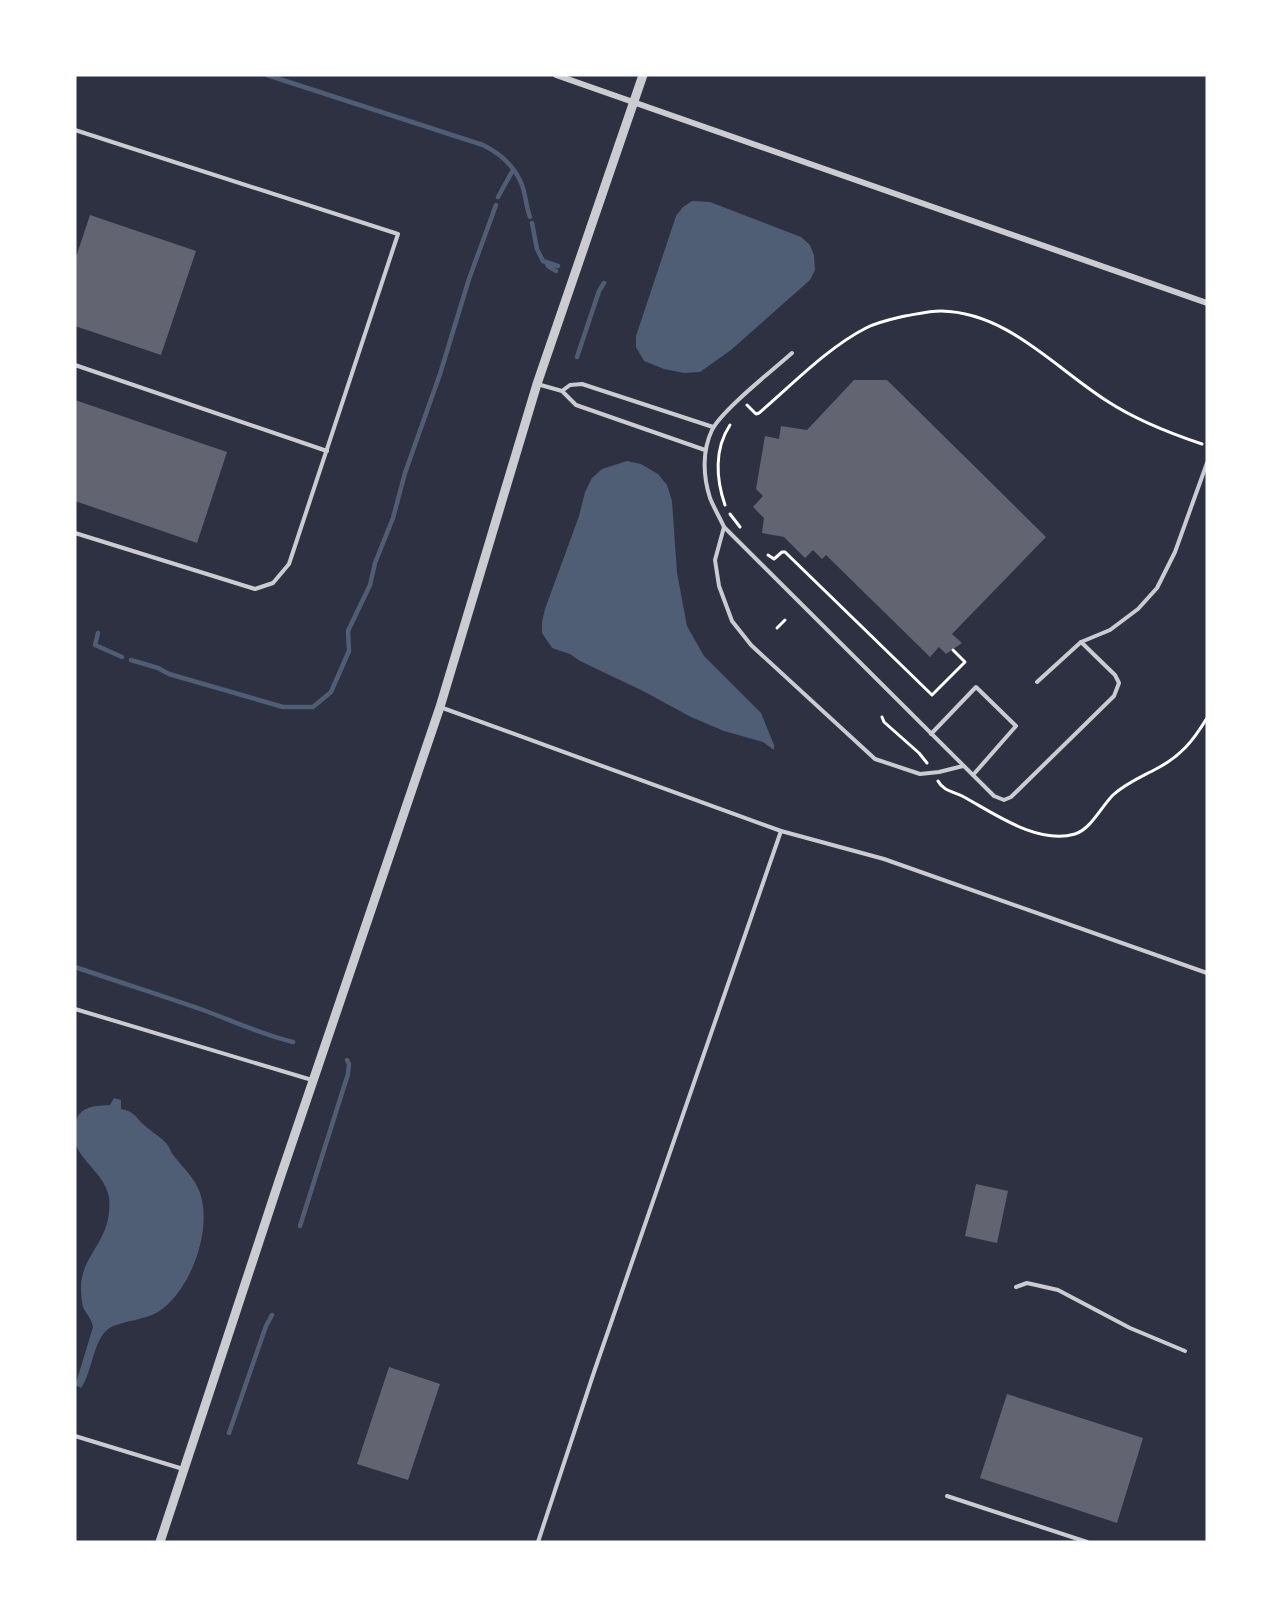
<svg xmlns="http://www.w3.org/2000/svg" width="1282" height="1617" font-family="Inter,sans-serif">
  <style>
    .water { fill: #4f5d75 }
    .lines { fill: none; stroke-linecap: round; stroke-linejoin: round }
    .stream { stroke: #4f5d75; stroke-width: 4.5 }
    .building { fill: #626471 }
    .path { stroke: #fff; stroke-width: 3 }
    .service { stroke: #caccd0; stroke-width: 4 }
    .minor { stroke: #caccd0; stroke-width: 6 }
    .tertiary { stroke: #caccd0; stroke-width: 9 }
  </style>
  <rect width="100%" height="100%" fill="#2d3142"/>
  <g class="water">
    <path d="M 692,201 L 710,202 L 801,237 L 810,245 L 814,255 L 815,270 L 810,280 L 731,350 L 700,372 L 684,373 L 664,369 L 644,361 L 636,347 L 636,336 L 676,216 L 683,207 Z"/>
    <path d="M 627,461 L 641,464 L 658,474 L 667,485 L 672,501 L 677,573 L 687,626 L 704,656 L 761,713 L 774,745 L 774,750 L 763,742 L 724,731 L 691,717 L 643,691 L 580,661 L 570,654 L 552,648 L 542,633 L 542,622 L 545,609 L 579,516 L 585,492 L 592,478 L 602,469 Z"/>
    <path d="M 114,1098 L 121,1100 L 121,1109 C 125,1110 130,1111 133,1114 C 137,1116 139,1121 143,1124 C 150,1131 160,1136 167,1144 C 170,1148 171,1153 174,1156 C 184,1169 195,1178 200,1193 C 213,1230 190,1292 158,1312 C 143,1321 117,1321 107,1330 C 93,1342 92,1373 81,1388 L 76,1385 L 76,1383 L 93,1327 C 92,1319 86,1314 83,1307 C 81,1299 81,1291 81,1284 C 84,1252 113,1239 109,1198 C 105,1168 64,1156 76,1121 C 81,1105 96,1106 110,1105 Z"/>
  </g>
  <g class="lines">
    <g class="stream">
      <path d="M 267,75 L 483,145 C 501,154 515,166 522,185 C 526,196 526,207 530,217"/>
      <path d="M 498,197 L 513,170"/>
      <path d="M 532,223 L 537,249 L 543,261 L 558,266"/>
      <path d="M 546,262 L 548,266 L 556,271"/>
      <path d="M 577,357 L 599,291 L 604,283"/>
      <path d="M 98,633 L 95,645 L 122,657"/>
      <path d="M 131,660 L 158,668 L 169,674 L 283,707 L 313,707 L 331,692 L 349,651 L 348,631 L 370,585 L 375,563 L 393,518 L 405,473 L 440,374 L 469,279 L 496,205"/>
      <path d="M 75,967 C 119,982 163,996 206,1011 C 235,1022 263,1035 293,1042"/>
      <path d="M 300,1226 L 348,1074 L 349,1064 L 347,1060"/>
      <path d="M 229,1433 L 266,1326 L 272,1315"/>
    </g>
  </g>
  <g class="building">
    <path d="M 90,215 L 196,251 L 161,355 L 75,326 L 75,260 Z"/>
    <path d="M 854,380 L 887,380 L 1046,537 L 952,634 L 962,643 L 946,654 L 939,647 L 930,657 L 826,555 L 822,559 L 813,550 L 805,558 L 784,537 L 762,533 L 764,518 L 753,507 L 763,496 L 756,489 L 765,436 L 779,439 L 781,426 L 807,430 Z"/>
    <path d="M 75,400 L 227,452 L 197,543 L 75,501 Z"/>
    <path d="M 976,1184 L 1008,1191 L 997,1243 L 965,1236 Z"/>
    <path d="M 389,1367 L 440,1384 L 408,1480 L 357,1464 Z"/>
    <path d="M 1007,1394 L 1143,1438 L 1117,1523 L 980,1478 Z"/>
  </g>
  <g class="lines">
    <g class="path">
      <path d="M 747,405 L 756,414 L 759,413 C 792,385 827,348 866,328 C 878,322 892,319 905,316 C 917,314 929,311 941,311 C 1007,312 1055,368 1107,401 C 1136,420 1169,433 1202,444"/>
      <path d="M 725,505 C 716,479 714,449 730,425"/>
      <path d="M 730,514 L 740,527"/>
      <path d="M 768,555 L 774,559 L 782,552 L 785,552 L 932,695 L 965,662 L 953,650"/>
      <path d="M 777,628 L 785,620"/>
      <path d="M 882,717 L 884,722 L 919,753 L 927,763"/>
      <path d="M 938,781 C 943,791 955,792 964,797 C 995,814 1038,845 1075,834 C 1091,829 1101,807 1113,795 C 1126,783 1141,777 1156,769 C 1181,756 1193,741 1207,718"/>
    </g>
    <g class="service">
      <path d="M 75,130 L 398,234 L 289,564 L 273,583 L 255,589 L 75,533"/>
      <path d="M 75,365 L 327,451"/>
      <path d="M 537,384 L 562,391 L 576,405 L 705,450"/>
      <path d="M 562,391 L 570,385 L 582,384 L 713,427"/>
      <path d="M 724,527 C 720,518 714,508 710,498 C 703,476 702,451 712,430 C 722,410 773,370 792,353"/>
      <path d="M 1037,682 L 1081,642 L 1110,630 L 1138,609 L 1157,588 L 1175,552 L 1207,463"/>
      <path d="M 440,707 L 781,831 L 884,859 L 1207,973"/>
      <path d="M 931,734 L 976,687 L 1016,726 L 973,775"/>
      <path d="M 963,766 L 939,772 L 920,774 L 875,759 L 751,645 L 732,621 L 719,586 L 715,560 L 724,527 L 994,796 L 1004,800 L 1011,797 L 1114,696 L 1119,683 L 1115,675 L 1081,642"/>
      <path d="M 75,1009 L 312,1080"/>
      <path d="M 1016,1287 L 1027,1283 L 1058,1290 L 1130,1328 L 1185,1351"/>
      <path d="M 75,1436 L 183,1469"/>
      <path d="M 947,1496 L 1087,1542"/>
      <path d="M 538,1542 L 594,1372 L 781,831"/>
    </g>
    <path class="minor" d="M 556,75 L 1207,303"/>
    <path class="tertiary" d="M 160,1542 L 279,1181 L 440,707 L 537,384 L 643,75"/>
  </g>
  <rect width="1282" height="1617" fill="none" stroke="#ffffff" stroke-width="153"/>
</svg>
